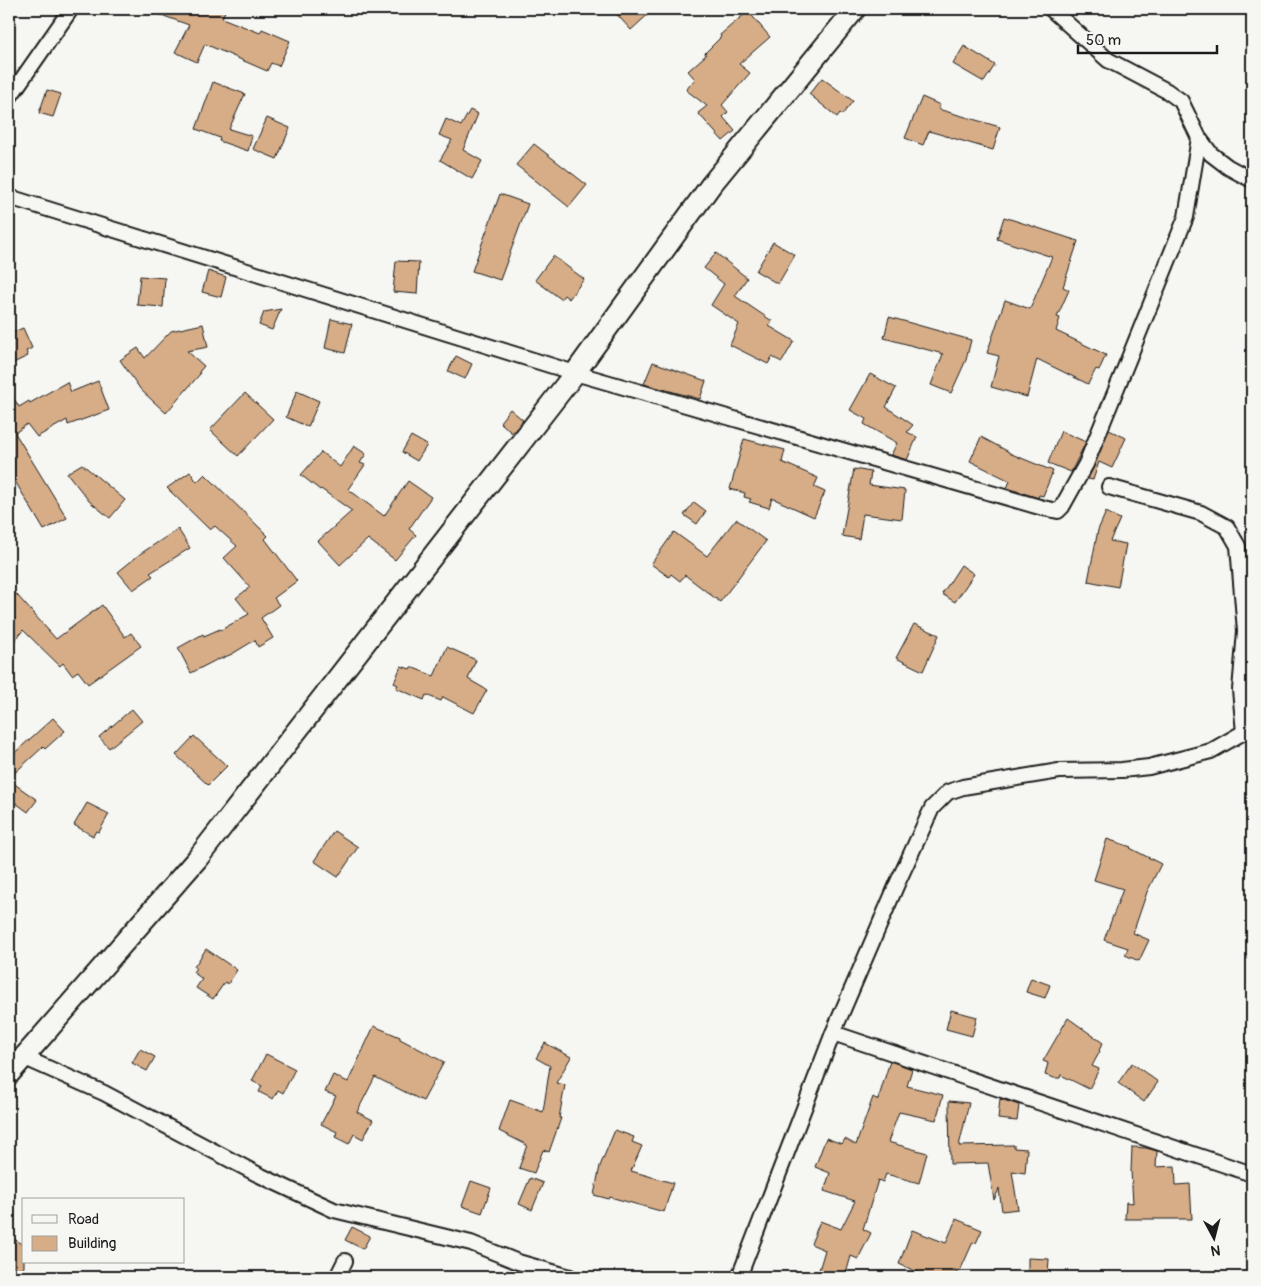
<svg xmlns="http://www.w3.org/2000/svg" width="1261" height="1286" font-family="Pangolin,sans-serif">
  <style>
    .building { fill: #d6ad87; stroke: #1c1c1c }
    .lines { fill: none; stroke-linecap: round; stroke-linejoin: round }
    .street-casing { stroke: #1c1c1c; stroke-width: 18 }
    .secondary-casing { stroke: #1c1c1c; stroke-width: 24 }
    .street { stroke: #f6f6f2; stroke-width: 14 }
    .secondary { stroke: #f6f6f2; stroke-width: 20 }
  </style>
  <rect width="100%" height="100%" fill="#f6f6f2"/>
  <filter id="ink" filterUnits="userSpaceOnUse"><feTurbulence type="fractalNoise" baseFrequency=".02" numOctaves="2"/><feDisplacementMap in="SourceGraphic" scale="10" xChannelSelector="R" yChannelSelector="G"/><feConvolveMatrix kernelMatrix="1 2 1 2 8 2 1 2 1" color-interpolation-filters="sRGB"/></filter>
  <g filter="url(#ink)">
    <g class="building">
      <path d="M 150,9 L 226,9 L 222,18 L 260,33 L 262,29 L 290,41 L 279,66 L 271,63 L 267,71 L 205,44 L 197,62 L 175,52 L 189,25 L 150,11 Z"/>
      <path d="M 612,9 L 654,9 L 631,30 Z"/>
      <path d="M 748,11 L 770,37 L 739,64 L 750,73 L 722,105 L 728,112 L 723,117 L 735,131 L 723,141 L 698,113 L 707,106 L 686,90 L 695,79 L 688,71 L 706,55 L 705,53 L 721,37 L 720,35 Z"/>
      <path d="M 964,46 L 995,65 L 984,82 L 953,64 Z"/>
      <path d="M 822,78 L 853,101 L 842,115 L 840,113 L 837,117 L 809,94 Z"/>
      <path d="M 213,82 L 245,94 L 229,129 L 252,136 L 248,151 L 219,141 L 220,138 L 196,129 Z"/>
      <path d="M 47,90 L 61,94 L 53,117 L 39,113 Z"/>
      <path d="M 922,97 L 940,105 L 938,109 L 1000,127 L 993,150 L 929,131 L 923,145 L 905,138 Z"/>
      <path d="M 470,110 L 478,114 L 463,150 L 482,161 L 472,179 L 440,160 L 452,140 L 439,135 L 446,119 L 461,126 Z"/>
      <path d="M 267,118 L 290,128 L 277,159 L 253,149 Z"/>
      <path d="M 534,144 L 587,185 L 569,207 L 516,165 Z"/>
      <path d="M 500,194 L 528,204 L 500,280 L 472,271 Z"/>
      <path d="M 1004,217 L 1078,241 L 1063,287 L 1069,290 L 1057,317 L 1060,318 L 1056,331 L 1106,355 L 1099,370 L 1096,369 L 1088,384 L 1037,359 L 1027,397 L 991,387 L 999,356 L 987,353 L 1005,300 L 1030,309 L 1052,257 L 997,239 Z"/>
      <path d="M 773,242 L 795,255 L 778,284 L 756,271 Z"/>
      <path d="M 716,253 L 747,278 L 735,296 L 772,321 L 769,326 L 794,341 L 782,362 L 772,357 L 768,364 L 730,345 L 739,324 L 711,305 L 724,284 L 704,268 Z"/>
      <path d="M 553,256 L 584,279 L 569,299 L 564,295 L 561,299 L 535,280 Z"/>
      <path d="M 396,261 L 419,262 L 417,294 L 393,292 Z"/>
      <path d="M 208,271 L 226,277 L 221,297 L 202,292 Z"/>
      <path d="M 140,276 L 165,278 L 163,307 L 137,305 Z"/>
      <path d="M 281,309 L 272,330 L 259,325 L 264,312 Z"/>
      <path d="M 889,317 L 971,340 L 966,360 L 951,393 L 931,385 L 943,354 L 884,338 Z"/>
      <path d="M 331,319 L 352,324 L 345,353 L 325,348 Z"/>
      <path d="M 203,324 L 208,347 L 187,351 L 204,366 L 199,372 L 200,374 L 166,413 L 141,390 L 120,360 L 138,348 L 145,358 L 171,331 Z"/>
      <path d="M 23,328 L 32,348 L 26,351 L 28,356 L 9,365 L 9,334 Z"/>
      <path d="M 456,356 L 472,364 L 465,379 L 448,371 Z"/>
      <path d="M 653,362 L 706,381 L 700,399 L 644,384 Z"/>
      <path d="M 870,374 L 896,388 L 886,407 L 913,425 L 907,432 L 917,437 L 907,460 L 891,455 L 897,443 L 864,424 L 866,419 L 850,410 Z"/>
      <path d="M 98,381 L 109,410 L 68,425 L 67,420 L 37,437 L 27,424 L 15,433 L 67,518 L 44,530 L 9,471 L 9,390 L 19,407 L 29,401 L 30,403 L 67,382 L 71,392 Z"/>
      <path d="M 297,391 L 319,401 L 308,427 L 286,417 Z"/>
      <path d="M 245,393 L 273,419 L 238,456 L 210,430 Z"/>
      <path d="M 510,409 L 523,420 L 512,433 L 500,422 Z"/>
      <path d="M 1109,430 L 1126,438 L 1112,468 L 1099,462 L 1093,480 L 1088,479 Z"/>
      <path d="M 1061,431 L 1086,442 L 1071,472 L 1048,463 Z"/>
      <path d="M 411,436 L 427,445 L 417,461 L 402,452 Z"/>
      <path d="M 981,437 L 1009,452 L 1009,453 L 1053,471 L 1043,496 L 1039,495 L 1038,498 L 1007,488 L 1010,481 L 970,461 Z"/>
      <path d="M 744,439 L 785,450 L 782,462 L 818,478 L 814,487 L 825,492 L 814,517 L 772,498 L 769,508 L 749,502 L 751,499 L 744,497 L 745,493 L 730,489 Z"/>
      <path d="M 354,446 L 366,454 L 360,463 L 365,465 L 348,489 L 384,516 L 408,481 L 431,497 L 409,529 L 416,535 L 395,560 L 368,539 L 340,565 L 318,541 L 352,511 L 321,489 L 320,490 L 301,475 L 321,452 L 340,467 Z"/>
      <path d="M 82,464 L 125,500 L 110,518 L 89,501 L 67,473 Z"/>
      <path d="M 854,469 L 871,472 L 869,485 L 905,490 L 902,519 L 863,514 L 859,539 L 842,536 Z"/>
      <path d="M 190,472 L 197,482 L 205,474 L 268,536 L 265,539 L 297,581 L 274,598 L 279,605 L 261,618 L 273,638 L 258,647 L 255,640 L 232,654 L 218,660 L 218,659 L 191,673 L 178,648 L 203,634 L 204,636 L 220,629 L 221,630 L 249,614 L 236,598 L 250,587 L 224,558 L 237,546 L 215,526 L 210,530 L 167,488 Z"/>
      <path d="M 694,502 L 706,511 L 697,524 L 684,515 Z"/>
      <path d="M 1106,512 L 1120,519 L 1110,541 L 1126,544 L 1118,587 L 1088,581 L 1098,530 Z"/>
      <path d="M 736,519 L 766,541 L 720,602 L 685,575 L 680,581 L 671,574 L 669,577 L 651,564 L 674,532 L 707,556 Z"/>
      <path d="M 178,529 L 190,548 L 150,573 L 153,576 L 133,590 L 118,572 L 140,554 Z"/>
      <path d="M 961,565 L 974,574 L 955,602 L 942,594 Z"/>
      <path d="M 9,586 L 56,639 L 102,605 L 125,637 L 131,633 L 141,646 L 88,684 L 78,671 L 72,675 L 63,663 L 60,666 L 23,630 L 9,649 L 9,626 L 15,618 L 9,611 Z"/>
      <path d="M 914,624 L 939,635 L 923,671 L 896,658 Z"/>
      <path d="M 447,647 L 476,660 L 468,679 L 487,690 L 474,713 L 443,697 L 441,701 L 426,695 L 424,700 L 396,688 L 398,685 L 394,683 L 401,666 L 410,669 L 411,667 L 434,676 Z"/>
      <path d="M 132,709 L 142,721 L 109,748 L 99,737 Z"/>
      <path d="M 53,718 L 65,731 L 45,749 L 43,747 L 9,778 L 9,758 Z"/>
      <path d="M 194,736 L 227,766 L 208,785 L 176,755 Z"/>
      <path d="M 9,780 L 37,800 L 28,812 L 9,798 Z"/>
      <path d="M 87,803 L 109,814 L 99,832 L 96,831 L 93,836 L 74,825 Z"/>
      <path d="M 334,831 L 358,847 L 338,877 L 314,861 Z"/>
      <path d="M 1107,839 L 1131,847 L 1130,848 L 1161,864 L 1147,892 L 1133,933 L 1149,940 L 1139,961 L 1125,955 L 1128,948 L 1104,940 L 1123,889 L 1094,880 Z"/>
      <path d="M 206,949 L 237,970 L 228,984 L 225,982 L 213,999 L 196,988 L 202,979 L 193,972 L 196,968 L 194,967 Z"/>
      <path d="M 1031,978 L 1050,985 L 1045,998 L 1026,992 Z"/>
      <path d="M 951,1010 L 977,1017 L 972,1036 L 946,1029 Z"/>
      <path d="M 1068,1018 L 1103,1043 L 1099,1050 L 1100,1051 L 1092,1066 L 1099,1069 L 1089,1089 L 1061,1075 L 1060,1078 L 1054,1078 L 1045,1075 L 1048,1063 L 1043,1061 Z"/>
      <path d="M 374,1026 L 400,1037 L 400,1039 L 444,1062 L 423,1101 L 375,1077 L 357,1112 L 373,1120 L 363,1139 L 354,1134 L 349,1144 L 335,1137 L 337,1132 L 321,1124 L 336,1096 L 325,1092 L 333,1075 L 348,1082 Z"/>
      <path d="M 545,1043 L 571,1057 L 556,1083 L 565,1085 L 559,1118 L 561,1118 L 549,1152 L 543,1150 L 534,1173 L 519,1168 L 527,1145 L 499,1131 L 510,1100 L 543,1112 L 550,1066 L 536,1058 Z"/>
      <path d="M 140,1049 L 155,1057 L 147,1071 L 132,1063 Z"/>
      <path d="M 266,1054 L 295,1069 L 283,1093 L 278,1090 L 273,1099 L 259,1092 L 262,1086 L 252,1081 Z"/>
      <path d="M 890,1061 L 912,1069 L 907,1086 L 943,1095 L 936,1120 L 899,1112 L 888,1142 L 927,1153 L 919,1183 L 886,1174 L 883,1182 L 878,1180 L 863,1229 L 871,1233 L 858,1259 L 851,1256 L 845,1277 L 817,1277 L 825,1250 L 811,1244 L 820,1221 L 841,1229 L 855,1201 L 824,1191 L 830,1173 L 815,1167 L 826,1138 L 842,1144 L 845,1139 L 856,1145 L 873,1097 L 878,1100 Z"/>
      <path d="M 1132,1063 L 1158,1082 L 1144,1102 L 1118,1083 Z"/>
      <path d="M 1000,1099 L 1019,1105 L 1017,1121 L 998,1119 Z"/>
      <path d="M 949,1101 L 969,1103 L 959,1146 L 1014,1145 L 1014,1148 L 1027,1149 L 1025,1173 L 1012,1171 L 1018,1209 L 1002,1211 L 999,1189 L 994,1200 L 988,1163 L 950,1164 Z"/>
      <path d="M 615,1130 L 634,1137 L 632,1142 L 642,1146 L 631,1171 L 673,1183 L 664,1212 L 610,1197 L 609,1199 L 594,1195 L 600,1166 Z"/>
      <path d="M 1132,1147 L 1146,1148 L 1157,1151 L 1156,1167 L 1175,1166 L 1176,1185 L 1190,1184 L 1192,1219 L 1125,1219 L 1126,1202 L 1133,1203 L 1131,1171 Z"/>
      <path d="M 530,1178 L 543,1183 L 532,1210 L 519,1204 Z"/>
      <path d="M 471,1181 L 491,1188 L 482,1213 L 462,1206 Z"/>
      <path d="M 956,1219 L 982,1230 L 976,1243 L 973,1242 L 960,1271 L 958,1270 L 954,1277 L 929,1277 L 899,1264 L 912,1230 L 946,1243 Z"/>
      <path d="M 352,1227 L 370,1236 L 363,1249 L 345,1240 Z"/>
      <path d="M 9,1235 L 24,1246 L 24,1267 L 16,1277 L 9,1277 Z"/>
      <path d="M 1028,1258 L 1049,1259 L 1048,1274 L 1028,1273 Z"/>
    </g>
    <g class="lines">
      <g class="street-casing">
        <g id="street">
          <path d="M 1051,9 L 1108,60 L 1167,91 L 1181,101 L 1199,138 L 1211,154 L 1228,167 L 1252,180"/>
          <path d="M 9,98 L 71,9"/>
          <path d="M 9,197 L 575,373 L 1043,508 L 1058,511 L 1062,507 L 1086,464 L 1186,217 L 1199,138"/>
          <path d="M 1109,487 L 1201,513 L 1227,527 L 1238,546 L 1245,631 L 1240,690 L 1244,732"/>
          <path d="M 833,1033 L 1252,1174"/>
          <path d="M 23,1057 L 104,1093 L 257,1174 L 334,1210 L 471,1243 L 518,1262 L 570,1277"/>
          <path d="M 337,1277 L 345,1261"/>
          <path d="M 739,1277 L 833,1033 L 897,884 L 932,808 L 948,792 L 963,787 L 1059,771 L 1122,770 L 1149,767 L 1211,751 L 1244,732 L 1252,734"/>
        </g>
      </g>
      <g class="secondary-casing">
        <path id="secondary" d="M 9,1074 L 197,859 L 575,373 L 711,185 L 855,9"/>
      </g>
      <use href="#street" class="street"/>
      <use href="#secondary" class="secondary"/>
    </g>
  </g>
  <rect width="1261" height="1286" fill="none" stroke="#f6f6f2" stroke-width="30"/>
  <rect x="15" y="15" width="1231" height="1256" fill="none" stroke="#1c1c1c" stroke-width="2" filter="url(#ink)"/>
  <rect x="22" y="1198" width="162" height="65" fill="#f6f6f2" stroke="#9f9f9c"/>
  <rect x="32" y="1215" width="25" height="8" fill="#f6f6f2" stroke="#9f9f9c"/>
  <text x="68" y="1224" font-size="15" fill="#1c1c1c">Road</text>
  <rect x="32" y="1236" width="25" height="15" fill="#d6ad87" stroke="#9f9f9c"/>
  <text x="68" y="1248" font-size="15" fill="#1c1c1c">Building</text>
  <g transform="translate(1214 1238) rotate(173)" stroke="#f6f6f2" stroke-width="4" paint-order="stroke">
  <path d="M0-4L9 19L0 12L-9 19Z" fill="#1c1c1c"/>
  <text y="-8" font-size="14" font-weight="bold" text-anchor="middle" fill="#1c1c1c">N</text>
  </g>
  <path d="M1078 45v8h139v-8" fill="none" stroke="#1c1c1c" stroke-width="2.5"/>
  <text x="1086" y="45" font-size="15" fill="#1c1c1c" stroke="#f6f6f2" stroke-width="4" paint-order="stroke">50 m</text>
</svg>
